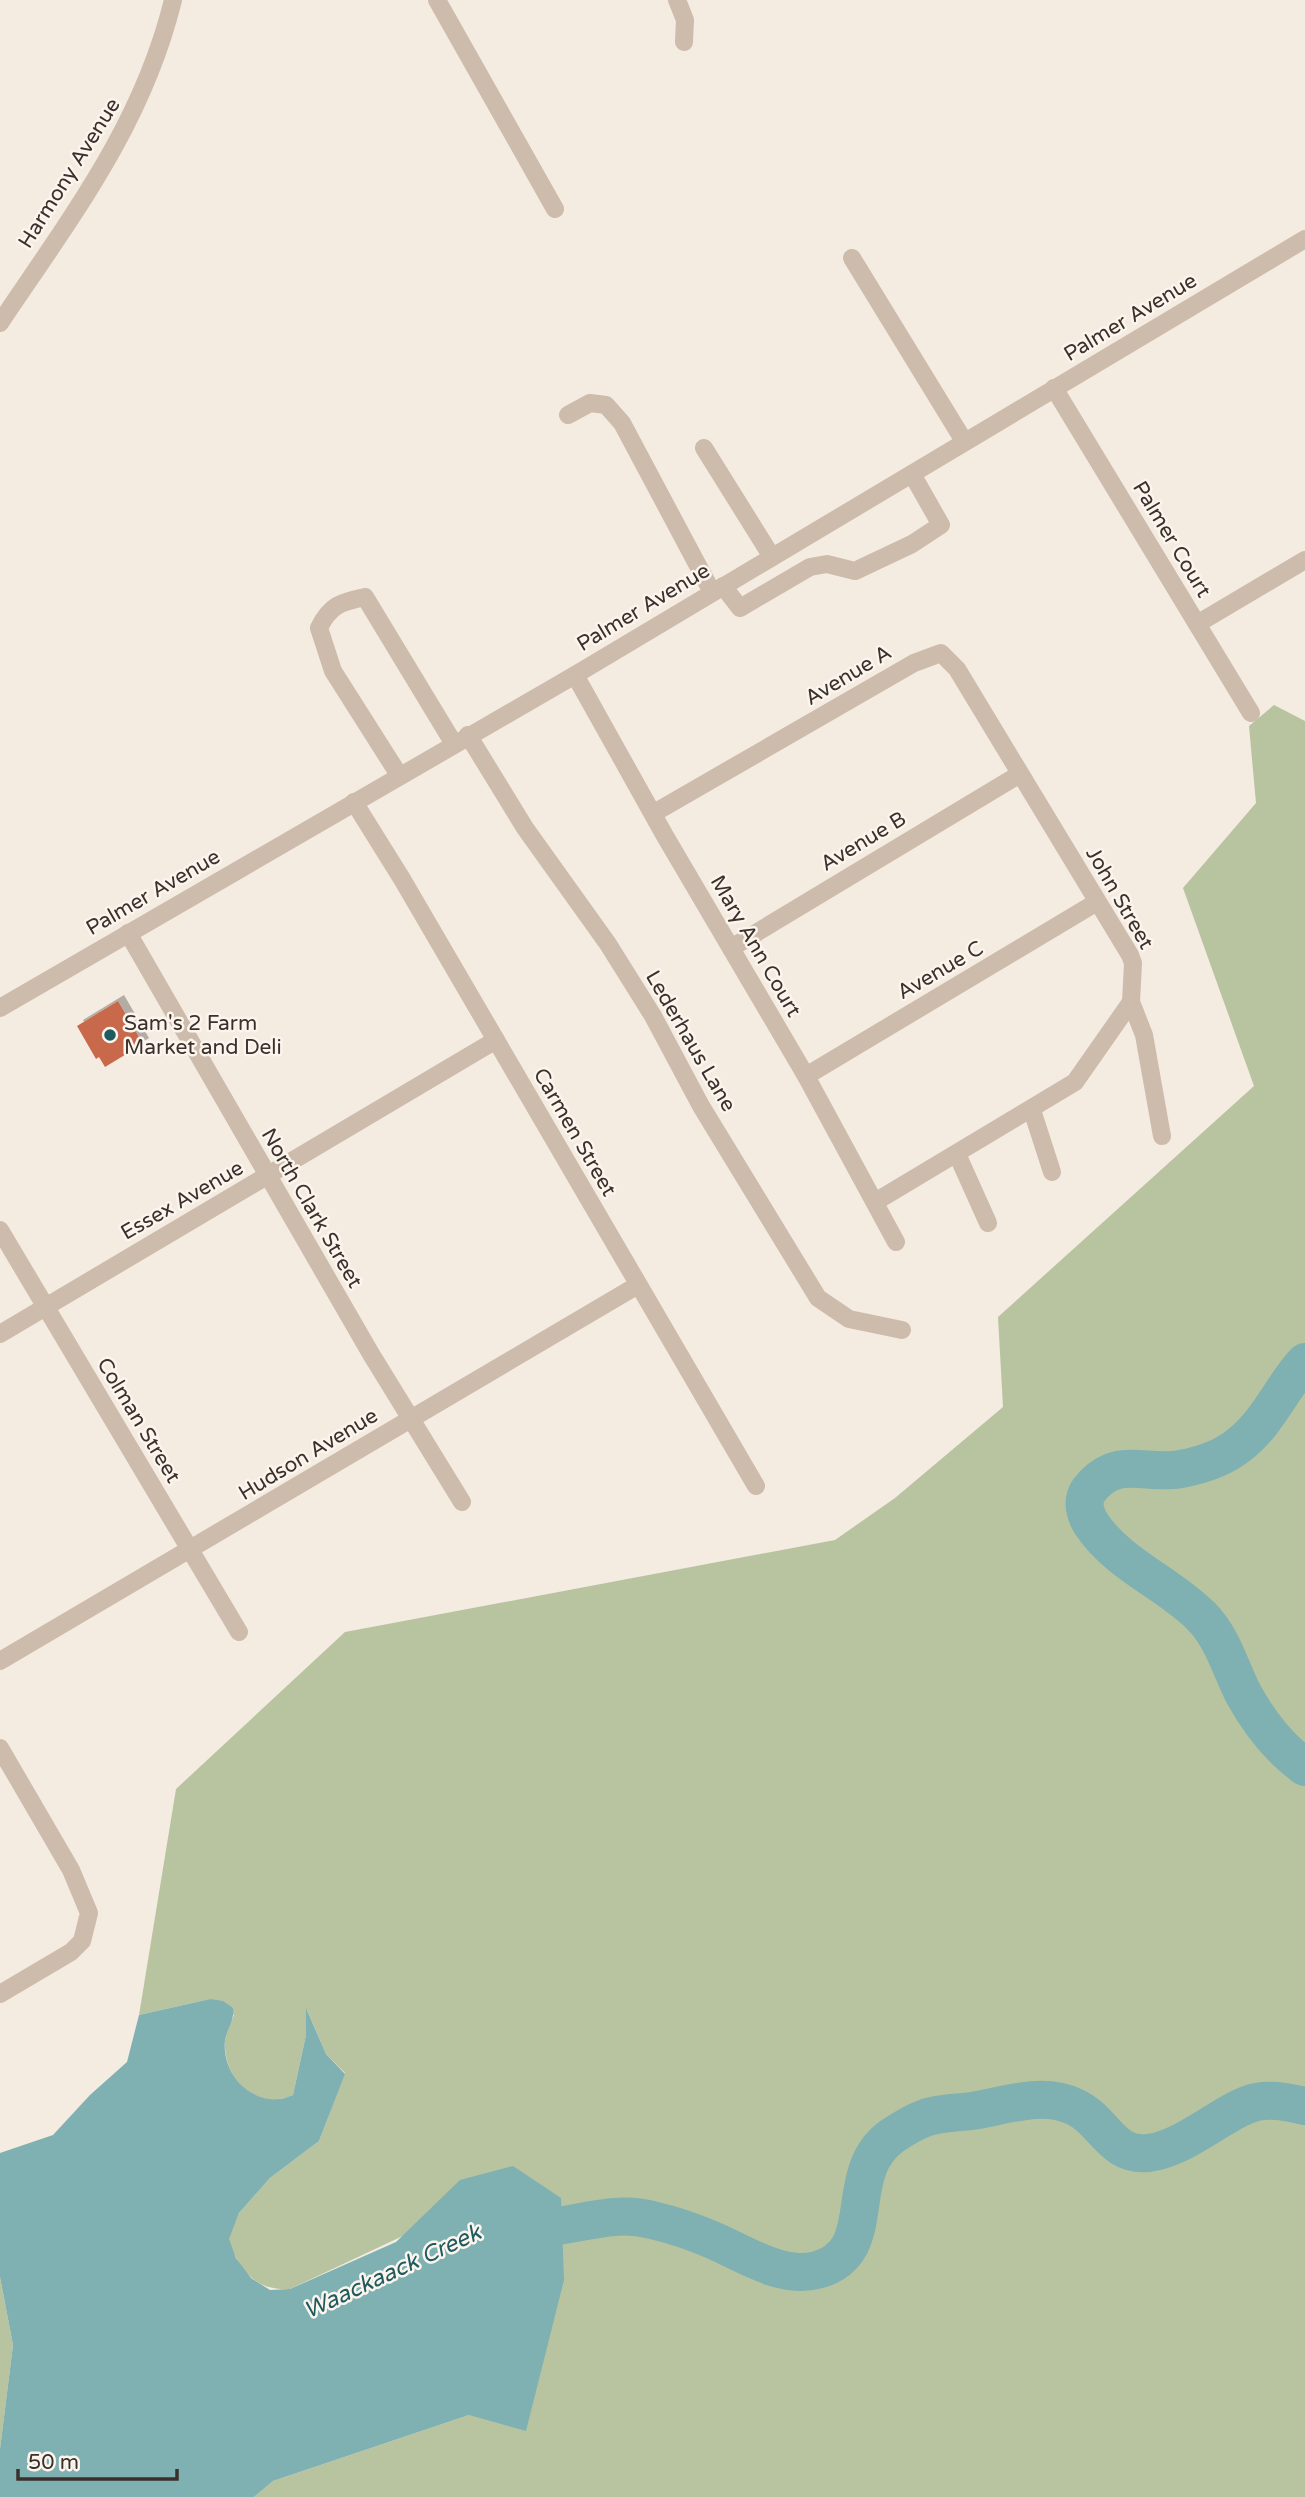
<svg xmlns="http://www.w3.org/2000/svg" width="1305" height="2497" font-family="'Varela Round',sans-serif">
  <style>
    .green { fill: #b8c4a0 }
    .water { fill: #7fb0b2 }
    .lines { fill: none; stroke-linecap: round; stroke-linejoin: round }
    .river { stroke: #7fb0b2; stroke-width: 38 }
    .building { fill: #c8694b; filter: url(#shadow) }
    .minor { stroke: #cdbbac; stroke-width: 18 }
    .poi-dot { fill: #1f5a5e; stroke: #fbf5ee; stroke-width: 2.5 }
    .labels { text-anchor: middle; stroke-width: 5; stroke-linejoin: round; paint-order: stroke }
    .street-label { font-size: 21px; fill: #3b302b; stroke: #fbf5ee }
    .poi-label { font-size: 21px; fill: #3b302b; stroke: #fbf5ee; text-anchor: start }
    .water-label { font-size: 23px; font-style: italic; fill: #1f5a5e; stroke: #fbf5ee }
  </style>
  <defs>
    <filter id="shadow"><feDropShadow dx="6" dy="-6" stdDeviation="0" flood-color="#0004"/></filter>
  </defs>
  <rect width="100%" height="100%" fill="#f4ebe1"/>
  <g class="green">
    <path d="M 1274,705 L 1305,721 L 1305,2497 L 254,2497 L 273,2481 L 469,2415 L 407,2234 L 290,2289 C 254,2291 240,2270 228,2239 L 239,2213 L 270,2178 L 319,2141 L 345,2073 L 326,2054 L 307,2010 L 306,2035 L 293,2095 C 257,2111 223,2080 225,2041 C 226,2033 231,2023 234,2015 L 210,1999 L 139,2015 L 176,1789 L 345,1632 L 835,1540 L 895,1498 L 1003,1407 L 998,1317 L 1254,1086 L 1183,888 L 1256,803 L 1249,726 Z"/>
    <path d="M 0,2277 L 13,2345 L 0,2449 Z"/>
  </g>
  <path class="water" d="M 210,1999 L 223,2001 L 233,2008 C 235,2020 227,2029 225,2040 C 221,2078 258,2111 293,2095 L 306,2035 L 306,2008 L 326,2054 L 345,2074 L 319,2141 L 270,2178 L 239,2213 L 229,2239 L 236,2258 L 251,2278 L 270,2290 L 290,2289 L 396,2242 L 460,2180 L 513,2166 L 561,2198 L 564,2280 L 526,2431 L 469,2415 L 273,2481 L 254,2497 L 0,2497 L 0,2449 L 13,2345 L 0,2277 L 0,2153 L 53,2135 L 90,2095 L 127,2062 L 139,2015 Z"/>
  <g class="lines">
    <g class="river">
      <path d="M 1305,1362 C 1281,1388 1268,1423 1239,1445 C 1223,1458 1202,1465 1181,1469 C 1146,1476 1117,1454 1089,1490 C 1081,1501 1085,1515 1092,1525 C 1118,1564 1168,1583 1201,1616 C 1223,1638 1230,1668 1244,1695 C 1259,1722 1280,1749 1305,1767"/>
      <path d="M 511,2226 C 521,2227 532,2229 542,2228 C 580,2225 613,2210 652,2220 C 674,2225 697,2233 717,2242 C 748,2256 783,2279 817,2270 C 883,2252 839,2174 892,2136 C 901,2130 914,2122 925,2118 C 938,2113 957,2113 972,2111 C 1005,2106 1042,2091 1075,2107 C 1104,2120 1111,2157 1148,2153 C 1190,2148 1231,2103 1263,2101 C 1275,2100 1293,2103 1305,2106"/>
    </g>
  </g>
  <path class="building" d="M 118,1001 L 143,1044 L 105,1067 L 99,1057 L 96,1059 L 77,1026 Z"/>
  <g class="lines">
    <g class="minor">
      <path d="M 437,0 L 555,209"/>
      <path d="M 677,0 L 685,20 L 684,42"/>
      <path d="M 852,258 L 964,441"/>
      <path d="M 0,323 C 71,217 142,126 173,0"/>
      <path d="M 1054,388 L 1251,713"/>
      <path d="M 568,415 L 590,403 L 606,405 L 622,423 L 712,592"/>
      <path d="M 704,448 L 772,557"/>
      <path d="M 723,586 L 740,608 L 810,567 L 827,564 L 855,571 L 912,544 L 941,525 L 912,474"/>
      <path d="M 1197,624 L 1305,560"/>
      <path d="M 575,675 L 665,836 L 806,1076 L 896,1242"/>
      <path d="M 468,735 L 525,828 L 608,944 L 653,1016 L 701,1106 L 818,1298 L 849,1319 L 902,1330"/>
      <path d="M 399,775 L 333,671 L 319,628 C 330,605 341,602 365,597 L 454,744"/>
      <path d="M 354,802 L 402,879 L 756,1486"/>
      <path d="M 654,813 L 914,663 L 941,653 L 957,669 L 1130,955 L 1133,963 L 1131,1002 L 1144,1035 L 1162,1136"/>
      <path d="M 128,933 L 371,1354 L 462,1502"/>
      <path d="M 731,948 L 1020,774"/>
      <path d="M 0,1008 L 575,675 L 1305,239"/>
      <path d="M 806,1076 L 1097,902"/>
      <path d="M 1032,1110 L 1052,1172"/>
      <path d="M 957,1154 L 988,1223"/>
      <path d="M 875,1202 L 1075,1082 L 1131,1002"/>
      <path d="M 0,1230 L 239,1632"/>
      <path d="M 0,1334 L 496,1040"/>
      <path d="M 0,1661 L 638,1285"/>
      <path d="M 0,1748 L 71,1870 L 89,1913 L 82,1941 L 71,1952 L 0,1994"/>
    </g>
  </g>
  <circle class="poi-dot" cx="110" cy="1035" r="7"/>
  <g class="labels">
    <g class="street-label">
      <text transform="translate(69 173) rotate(-58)" y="7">Harmony Avenue</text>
      <text transform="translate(1130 317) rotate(-31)" y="7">Palmer Avenue</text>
      <text transform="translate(1172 539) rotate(59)" y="7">Palmer Court</text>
      <text transform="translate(643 607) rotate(-31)" y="7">Palmer Avenue</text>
      <text transform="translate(848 675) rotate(-31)" y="7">Avenue A</text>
      <text transform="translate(863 841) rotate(-31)" y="7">Avenue B</text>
      <text transform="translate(153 892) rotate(-30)" y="7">Palmer Avenue</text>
      <text transform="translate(1120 898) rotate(60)" y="7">John Street</text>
      <text transform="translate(756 946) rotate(60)" y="7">Mary Ann Court</text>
      <text transform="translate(940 970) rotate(-30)" y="7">Avenue C</text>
      <text transform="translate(691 1041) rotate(60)" y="7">Lederhaus Lane</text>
      <text transform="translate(575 1132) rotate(60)" y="7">Carmen Street</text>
      <text transform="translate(182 1200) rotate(-30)" y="7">Essex Avenue</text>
      <text transform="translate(312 1208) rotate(60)" y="7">North Clark Street</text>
      <text transform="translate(139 1420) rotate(59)" y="7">Colman Street</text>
      <text transform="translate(308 1454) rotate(-31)" y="7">Hudson Avenue</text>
    </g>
    <g class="poi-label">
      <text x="124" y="1030">Sam's 2 Farm<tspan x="124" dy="24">Market and Deli</tspan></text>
    </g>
    <g class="water-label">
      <text transform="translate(392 2271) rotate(-25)" y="8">Waackaack Creek</text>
    </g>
  </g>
  <path d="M18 2469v10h159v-10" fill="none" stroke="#3b302b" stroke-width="3.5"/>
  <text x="28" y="2469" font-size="21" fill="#3b302b" stroke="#fbf5ee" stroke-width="5" paint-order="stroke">50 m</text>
</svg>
